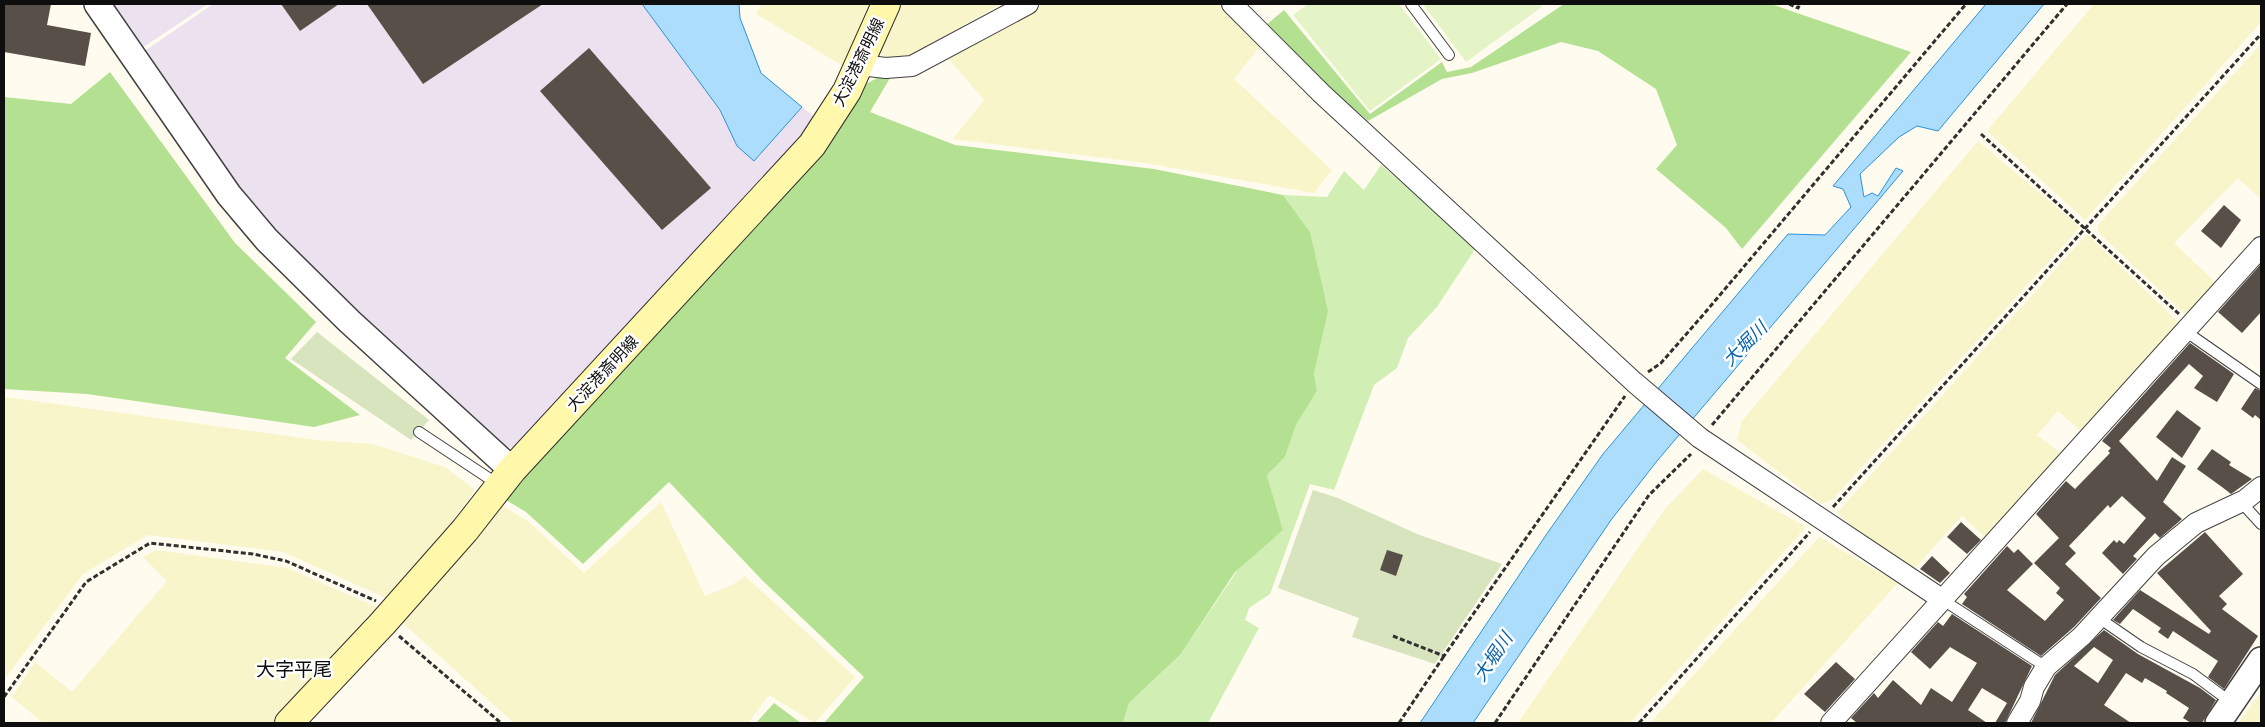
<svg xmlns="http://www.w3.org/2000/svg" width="2265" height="727" font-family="'IBM Plex Serif','Noto Sans JP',serif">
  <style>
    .industrial { fill: #ece1ee }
    .farmland { fill: #f8f5cb }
    .green { fill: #d1eeb4 }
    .forest { fill: #b3e191 }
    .cemetery { fill: #d7e4bd }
    .pitch { fill: #e4f4c7 }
    .water { fill: #adddfd; stroke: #2c92dc }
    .building { fill: #584f49; fill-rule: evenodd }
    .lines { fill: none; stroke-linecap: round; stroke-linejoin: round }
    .service-casing { stroke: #414141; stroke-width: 12 }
    .minor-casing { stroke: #414141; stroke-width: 22 }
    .tertiary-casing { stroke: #414141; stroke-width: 28 }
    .secondary-casing { stroke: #303030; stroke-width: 30 }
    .path { stroke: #303030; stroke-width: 3; stroke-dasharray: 5 2.5; stroke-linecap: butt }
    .service { stroke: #fff; stroke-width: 10 }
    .minor { stroke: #fff; stroke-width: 20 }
    .tertiary { stroke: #fff; stroke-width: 25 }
    .secondary { stroke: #fff7aa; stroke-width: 28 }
    .labels { text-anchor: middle; stroke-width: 5; stroke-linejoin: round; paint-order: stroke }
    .street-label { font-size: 16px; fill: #0e0e0e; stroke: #fff }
    .water-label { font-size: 18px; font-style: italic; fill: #0963ad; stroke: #fff }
    .quarter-label { font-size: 19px; fill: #0e0e0e; stroke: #fff }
  </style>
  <rect width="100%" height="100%" fill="#fffcef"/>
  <g class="industrial">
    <path d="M 112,4 L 208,4 L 142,48 Z"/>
    <path d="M 213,4 L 739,4 L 740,18 L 761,73 L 818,120 L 518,447 L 502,448 L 417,372 L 254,211 L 143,52 Z"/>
  </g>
  <g class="farmland">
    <path d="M 762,4 L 875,4 L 848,69 L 756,14 Z"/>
    <path d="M 898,4 L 1001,4 L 911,55 L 896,59 L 884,56 L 879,51 Z"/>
    <path d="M 1040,4 L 1221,4 L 1261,45 L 1234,79 L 1332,170 L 1314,193 L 1144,163 L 953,139 L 984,100 L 948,58 Z"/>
    <path d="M 2094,4 L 2261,4 L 2261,22 L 2085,220 L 1987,131 Z"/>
    <path d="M 2261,44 L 2261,199 L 2238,178 L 2174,243 L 2215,282 L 2186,315 L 2099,233 L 2097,226 Z"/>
    <path d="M 1978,141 L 2080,227 L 1832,500 L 1821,504 L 1737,440 L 1742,421 Z"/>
    <path d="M 2087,234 L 2181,325 L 2084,434 L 2058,411 L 2037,435 L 2063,455 L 1988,540 L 1962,516 L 1914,569 L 1868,539 L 1837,513 Z"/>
    <path d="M 5,397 L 317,440 L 373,444 L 445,467 L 475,490 L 435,546 L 388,599 L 283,552 L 148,535 L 83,574 L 4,680 Z"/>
    <path d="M 1703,469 L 1806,527 L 1630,723 L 1518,723 L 1664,510 Z"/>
    <path d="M 661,502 L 705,596 L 732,585 L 745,576 L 855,677 L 815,723 L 769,695 L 748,723 L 514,723 L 397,618 L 503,506 L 529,522 L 584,573 Z"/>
    <path d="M 1819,537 L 1898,583 L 1771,723 L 1650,723 Z"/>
    <path d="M 156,550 L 288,568 L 381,609 L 276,723 L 43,723 L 12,697 L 35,662 L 72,692 L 167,581 L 143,557 Z"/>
    <path d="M 2261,692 L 2261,723 L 2238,723 Z"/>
  </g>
  <path class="green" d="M 1381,165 L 1477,246 L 1437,307 L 1408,338 L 1397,368 L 1374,385 L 1334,490 L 1310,484 L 1270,594 L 1249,608 L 1245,620 L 1259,628 L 1208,723 L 1123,723 L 1129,703 L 1181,654 L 1239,568 L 1283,530 L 1267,475 L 1285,457 L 1296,425 L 1317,391 L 1314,373 L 1318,350 L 1310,232 L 1283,195 L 1327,197 L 1344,171 L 1364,190 Z"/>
  <g class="forest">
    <path d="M 1564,4 L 1771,4 L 1911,52 L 1742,249 L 1726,228 L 1656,169 L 1677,145 L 1656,89 L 1598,51 L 1561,42 L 1472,73 L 1442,79 L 1368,121 L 1327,86 L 1266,25 L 1284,10 L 1370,114 L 1442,62 L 1447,72 L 1471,67 Z"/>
    <path d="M 110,72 L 235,243 L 316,322 L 285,358 L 360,415 L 314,427 L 87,394 L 4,389 L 4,97 L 71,104 Z"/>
    <path d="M 877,78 L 890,78 L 870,112 L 955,145 L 1154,169 L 1283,195 L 1310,232 L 1328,311 L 1314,373 L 1317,391 L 1296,425 L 1285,457 L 1267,475 L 1283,530 L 1235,572 L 1181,654 L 1129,703 L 1123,723 L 824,723 L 864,677 L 762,580 L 669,482 L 583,564 L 526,512 L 504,499 L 838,130 L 864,85 Z"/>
    <path d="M 774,703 L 801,723 L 756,723 Z"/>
  </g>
  <g class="cemetery">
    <path d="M 317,332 L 429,420 L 411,440 L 291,359 Z"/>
    <path d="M 1313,490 L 1338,498 L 1417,534 L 1502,564 L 1435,664 L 1352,637 L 1359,618 L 1278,588 Z"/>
  </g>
  <g class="pitch">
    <path d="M 1308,4 L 1399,4 L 1441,59 L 1370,111 L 1293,15 Z"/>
    <path d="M 1423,4 L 1539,4 L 1542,7 L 1466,62 Z"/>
  </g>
  <g class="water">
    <path d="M 642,4 L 739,4 L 740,18 L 761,73 L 802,107 L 754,161 L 737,146 L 720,110 Z"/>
    <path d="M 1986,4 L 2044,4 L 1938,131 L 1917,126 L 1899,137 L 1860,174 L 1864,197 L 1872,193 L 1878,196 L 1896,168 L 1903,171 L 1657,461 L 1611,520 L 1473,723 L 1420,723 L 1546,535 L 1603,454 L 1788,234 L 1825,235 L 1851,207 L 1843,189 L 1833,186 Z"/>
  </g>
  <g class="building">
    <path d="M 4,4 L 51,4 L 47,25 L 91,33 L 85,66 L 4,52 Z"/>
    <path d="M 281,4 L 339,4 L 300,31 Z"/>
    <path d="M 367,4 L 543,4 L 423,84 Z"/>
    <path d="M 589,48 L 711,188 L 662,230 L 540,91 Z"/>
    <path d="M 2224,205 L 2241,220 L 2221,248 L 2201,231 Z"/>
    <path d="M 2261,264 L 2261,312 L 2242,333 L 2218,312 Z"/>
    <path d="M 2190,343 L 2234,374 L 2217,402 L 2194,388 L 2203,376 L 2189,364 L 2119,441 L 2157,481 L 2172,457 L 2186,466 L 2163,502 L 2182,519 L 2160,538 L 2155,533 L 2133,556 L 2137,559 L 2123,574 L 2102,553 L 2114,540 L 2117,543 L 2119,540 L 2124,544 L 2146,518 L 2122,496 L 2110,508 L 2108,505 L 2069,546 L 2076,553 L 2065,564 L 2101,598 L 2074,627 L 2041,656 L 1962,604 L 1967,597 L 1964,594 L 2007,546 L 2014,553 L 2018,549 L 2033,564 L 2007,590 L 2045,621 L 2064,600 L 2056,593 L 2060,588 L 2034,563 L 2059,538 L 2036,514 L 2066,481 L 2075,489 L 2110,453 L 2108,451 L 2111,448 L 2102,441 Z"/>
    <path d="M 2255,388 L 2261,391 L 2261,420 L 2255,415 L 2253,418 L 2241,409 Z"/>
    <path d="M 2177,410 L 2201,428 L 2182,458 L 2156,437 Z"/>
    <path d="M 2212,449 L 2231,462 L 2229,465 L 2252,479 L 2231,494 L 2222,487 L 2197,469 Z"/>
    <path d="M 1961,522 L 1981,540 L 1967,554 L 1947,537 Z"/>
    <path d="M 2205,532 L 2243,574 L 2219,596 L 2227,604 L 2222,609 L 2258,636 L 2224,689 L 2208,677 L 2218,661 L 2173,631 L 2168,639 L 2158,632 L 2161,628 L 2133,609 L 2120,624 L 2113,620 L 2140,590 L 2209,634 L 2211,631 L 2157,573 Z"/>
    <path d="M 1387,550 L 1403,555 L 1396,576 L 1380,570 Z"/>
    <path d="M 1932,556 L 1950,573 L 1940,583 L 1920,569 Z"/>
    <path d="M 1952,614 L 2032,666 L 2005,723 L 1995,723 L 2007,703 L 1982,688 L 1968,710 L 1987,723 L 1857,723 L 1851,718 L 1874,693 L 1878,698 L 1893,680 L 1921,705 L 1931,688 L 1952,702 L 1977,663 L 1950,647 L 1930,669 L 1911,652 L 1938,622 L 1943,626 Z"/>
    <path d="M 2104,630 L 2138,654 L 2200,688 L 2216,700 L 2202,723 L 2191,723 L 2183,718 L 2189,708 L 2166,693 L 2167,691 L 2145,678 L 2142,683 L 2126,673 L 2104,705 L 2131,723 L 2031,723 L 2055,675 ZM 2094,647 L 2113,660 L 2098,683 L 2074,666 Z"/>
    <path d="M 1836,662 L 1855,679 L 1825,712 L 1804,694 Z"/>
  </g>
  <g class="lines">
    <g class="service-casing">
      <g id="service">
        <path d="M 1411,4 L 1449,55"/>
        <path d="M 2185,331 L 2261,384"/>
        <path d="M 419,432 L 499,485"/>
        <path d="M 2241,502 L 2261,524"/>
        <path d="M 1943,600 L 2046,667"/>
        <path d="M 2099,618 L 2141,647 L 2193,674 L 2232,703"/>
      </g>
    </g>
    <g class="minor-casing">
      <g id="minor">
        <path d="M 1232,4 L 1322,94 L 1634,382 L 1700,438 L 1943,600"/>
        <path d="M 860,65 L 886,68 L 912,66 L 1028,4"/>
        <path d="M 1831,723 L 2261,247"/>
        <path d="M 2017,723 L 2030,701 L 2034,687 L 2046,667 L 2082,636 L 2156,556 L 2196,523 L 2245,500 L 2261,487"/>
      </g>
    </g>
    <g class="tertiary-casing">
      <g id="tertiary">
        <path d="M 97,4 L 229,195 L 267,240 L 349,321 L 512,470"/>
        <path d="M 2218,723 L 2261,660"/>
      </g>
    </g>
    <g class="secondary-casing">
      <path id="secondary" d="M 289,723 L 383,623 L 465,530 L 512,470 L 812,145 L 847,91 L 886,4"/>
    </g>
    <g class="path">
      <path d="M 1789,4 L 1798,8 L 1800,4"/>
      <path d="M 1981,134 L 2179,314"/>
      <path d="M 1648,372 L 1661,363 L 1703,315 L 1966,4"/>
      <path d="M 1712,425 L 2067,4"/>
      <path d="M 1833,507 L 2261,34"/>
      <path d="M 399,636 L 501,723"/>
      <path d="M 1393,636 L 1444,656 L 1625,396"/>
      <path d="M 4,697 L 86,582 L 150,543 L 253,554 L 286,561 L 376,601"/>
      <path d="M 1399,723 L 1444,656"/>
      <path d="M 1495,723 L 1649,495 L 1691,454"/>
      <path d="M 1639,723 L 1810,532"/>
    </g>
    <use href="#service" class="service"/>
    <use href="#minor" class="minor"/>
    <use href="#tertiary" class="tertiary"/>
    <use href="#secondary" class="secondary"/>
  </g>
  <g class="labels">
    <g class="street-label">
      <text transform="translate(858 62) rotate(-64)" y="6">大淀港斎明線</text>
      <text transform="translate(602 373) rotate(-47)" y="6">大淀港斎明線</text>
    </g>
    <g class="water-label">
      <text transform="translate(1745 344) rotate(-45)" y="6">大堀川</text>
      <text transform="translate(1493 657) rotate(-56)" y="6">大堀川</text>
    </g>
    <g class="quarter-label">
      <text x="294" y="676">大字平尾</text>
    </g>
  </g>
  <rect width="2265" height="727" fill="none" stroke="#0e0e0e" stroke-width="10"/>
</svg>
